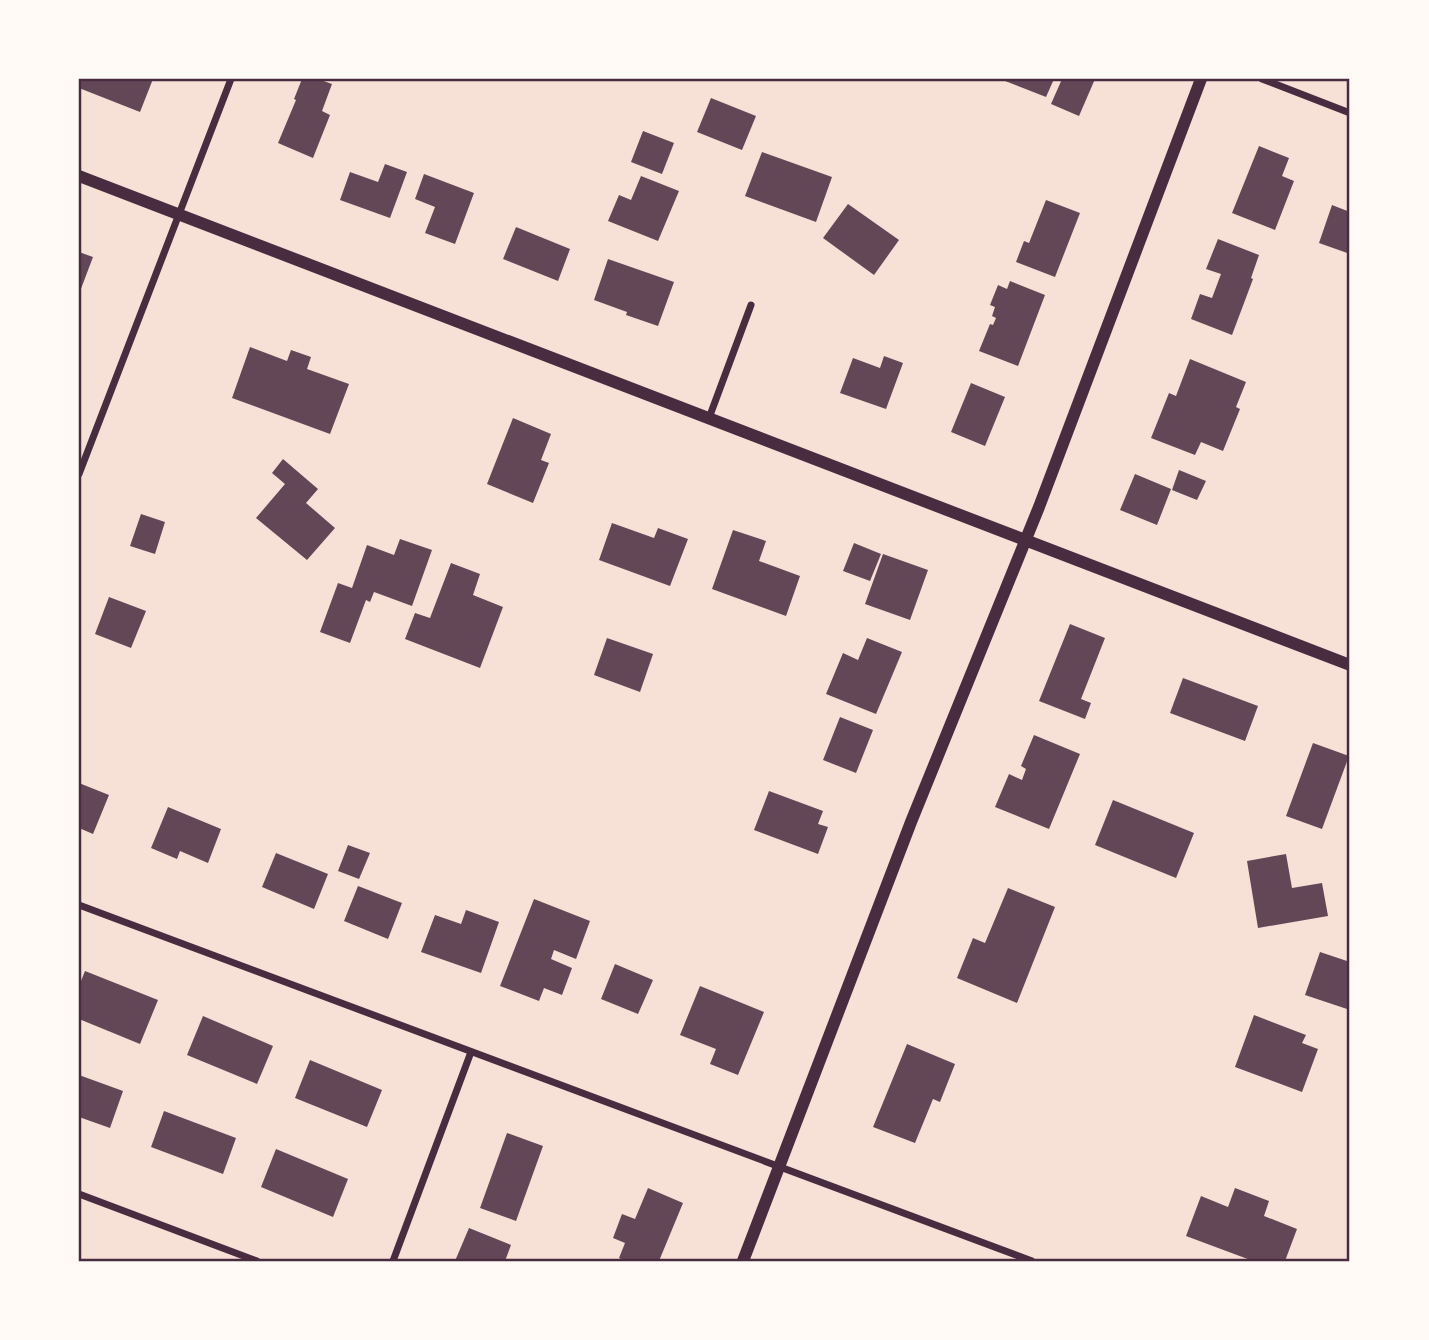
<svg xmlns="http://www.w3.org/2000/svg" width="1429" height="1340" font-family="'IBM Plex Serif',serif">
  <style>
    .building { fill: #644757 }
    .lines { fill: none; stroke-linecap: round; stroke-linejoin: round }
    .minor { stroke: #4a2c40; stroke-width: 7 }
    .tertiary { stroke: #4a2c40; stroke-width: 12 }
    .neatline { fill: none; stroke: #4a2c40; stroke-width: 2.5 }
  </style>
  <rect width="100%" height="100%" fill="#f7e1d7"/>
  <g class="building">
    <path d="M 79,79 L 153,79 L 140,112 L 79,88 Z"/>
    <path d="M 302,79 L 318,79 L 332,84 L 322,111 L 330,115 L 313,158 L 278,143 L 296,100 L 294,99 Z"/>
    <path d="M 1000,79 L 1054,79 L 1046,97 Z"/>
    <path d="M 1062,79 L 1095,79 L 1079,116 L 1051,104 Z"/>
    <path d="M 711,98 L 756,116 L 742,150 L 697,132 Z"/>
    <path d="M 643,131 L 674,143 L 662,174 L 631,162 Z"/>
    <path d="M 1259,146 L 1289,158 L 1282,176 L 1294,181 L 1275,230 L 1232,213 Z"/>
    <path d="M 762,152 L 832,177 L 816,222 L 745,196 Z"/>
    <path d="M 385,164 L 407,172 L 390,218 L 340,200 L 350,172 L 378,182 Z"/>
    <path d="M 424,174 L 474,193 L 455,244 L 425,233 L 435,207 L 415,199 Z"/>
    <path d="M 641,176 L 679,191 L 658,241 L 608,221 L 619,195 L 631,200 Z"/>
    <path d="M 1046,200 L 1080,213 L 1055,277 L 1016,262 L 1024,241 L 1029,243 Z"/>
    <path d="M 848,204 L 899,240 L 874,275 L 823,238 Z"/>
    <path d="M 1332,205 L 1350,212 L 1350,254 L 1319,243 Z"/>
    <path d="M 516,227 L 570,249 L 558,281 L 503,259 Z"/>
    <path d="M 1218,239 L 1259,255 L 1251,278 L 1253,279 L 1232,335 L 1191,319 L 1200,294 L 1212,298 L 1221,274 L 1206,269 Z"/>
    <path d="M 79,252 L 93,257 L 79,294 Z"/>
    <path d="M 608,259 L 674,282 L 658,326 L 626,315 L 627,312 L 594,300 Z"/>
    <path d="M 1010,281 L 1045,295 L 1018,366 L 979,351 L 990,324 L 993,325 L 996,318 L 992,316 L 995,307 L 990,305 L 998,285 L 1007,289 Z"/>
    <path d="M 250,347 L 287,361 L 291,350 L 311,357 L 307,369 L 349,384 L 330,434 L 232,398 Z"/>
    <path d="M 884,356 L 903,363 L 886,409 L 840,393 L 853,358 L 880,368 Z"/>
    <path d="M 1190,359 L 1246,382 L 1236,407 L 1240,409 L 1223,451 L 1201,442 L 1195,455 L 1151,438 L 1169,393 L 1176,396 Z"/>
    <path d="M 971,383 L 1005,397 L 985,446 L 951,432 Z"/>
    <path d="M 513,418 L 551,434 L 541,460 L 549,463 L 533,503 L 487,484 Z"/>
    <path d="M 283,459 L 318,489 L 306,503 L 335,528 L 307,560 L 256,518 L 285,484 L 272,473 Z"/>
    <path d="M 1179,470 L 1206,481 L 1197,500 L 1172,490 Z"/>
    <path d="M 1135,474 L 1171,489 L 1157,525 L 1120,510 Z"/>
    <path d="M 141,514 L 165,522 L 155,554 L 130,546 Z"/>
    <path d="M 612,523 L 654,538 L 658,528 L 688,539 L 670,586 L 599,560 Z"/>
    <path d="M 733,530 L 766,541 L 759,561 L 800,576 L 786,616 L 712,589 Z"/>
    <path d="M 400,539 L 432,550 L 412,606 L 374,592 L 370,602 L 366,600 L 350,643 L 320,632 L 338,583 L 352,588 L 367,545 L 394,555 Z"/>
    <path d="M 854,543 L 881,554 L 870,581 L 843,571 Z"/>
    <path d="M 883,554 L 928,570 L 910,620 L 865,604 Z"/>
    <path d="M 451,563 L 480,574 L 473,595 L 503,607 L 480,668 L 405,639 L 415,613 L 430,618 Z"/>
    <path d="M 109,597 L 146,611 L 131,648 L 95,634 Z"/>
    <path d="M 1070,624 L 1105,638 L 1081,699 L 1091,703 L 1085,719 L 1039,701 Z"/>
    <path d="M 607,638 L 653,654 L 640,692 L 594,675 Z"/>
    <path d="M 867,638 L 902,652 L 876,714 L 826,694 L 843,653 L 858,660 Z"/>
    <path d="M 1183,678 L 1258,706 L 1245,741 L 1170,713 Z"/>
    <path d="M 840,717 L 873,730 L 856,773 L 823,760 Z"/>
    <path d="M 1034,735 L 1080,754 L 1049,829 L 995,807 L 1009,774 L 1022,780 L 1026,769 L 1021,766 Z"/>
    <path d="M 1313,743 L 1349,756 L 1322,829 L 1286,816 Z"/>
    <path d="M 79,783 L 109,795 L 93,834 L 79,828 Z"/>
    <path d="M 769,791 L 823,811 L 818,824 L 828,827 L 818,854 L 754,830 Z"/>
    <path d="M 1113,800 L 1194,833 L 1176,878 L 1095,845 Z"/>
    <path d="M 168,807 L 221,829 L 208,863 L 180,851 L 177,859 L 151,848 Z"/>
    <path d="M 348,845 L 370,853 L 359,879 L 338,871 Z"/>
    <path d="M 276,853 L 328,874 L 314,909 L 262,887 Z"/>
    <path d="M 1286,854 L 1292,888 L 1322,883 L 1328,916 L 1258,928 L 1247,861 Z"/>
    <path d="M 358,886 L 402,903 L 388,939 L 344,921 Z"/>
    <path d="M 1008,888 L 1055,907 L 1017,1003 L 957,978 L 973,938 L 985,943 Z"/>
    <path d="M 534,899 L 590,921 L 576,959 L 554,950 L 551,959 L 572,968 L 562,995 L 544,988 L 539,1001 L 500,986 Z"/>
    <path d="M 466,910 L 499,922 L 481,973 L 421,952 L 435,915 L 461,924 Z"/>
    <path d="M 1320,952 L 1350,962 L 1350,1010 L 1305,995 Z"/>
    <path d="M 615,964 L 653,980 L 638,1014 L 601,999 Z"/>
    <path d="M 85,971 L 158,1000 L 140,1044 L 79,1019 L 79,986 Z"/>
    <path d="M 700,986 L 764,1012 L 738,1075 L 710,1064 L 716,1049 L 680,1035 Z"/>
    <path d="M 1254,1015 L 1306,1035 L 1302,1043 L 1318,1049 L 1302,1092 L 1235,1067 Z"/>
    <path d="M 203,1016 L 273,1046 L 257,1084 L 187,1055 Z"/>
    <path d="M 907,1044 L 955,1064 L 940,1102 L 933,1099 L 915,1143 L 873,1127 Z"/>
    <path d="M 310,1060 L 382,1090 L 367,1127 L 295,1098 Z"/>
    <path d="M 79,1075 L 123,1091 L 110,1128 L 79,1117 Z"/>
    <path d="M 164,1111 L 236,1138 L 223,1174 L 151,1147 Z"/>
    <path d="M 507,1133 L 543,1146 L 516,1221 L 480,1208 Z"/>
    <path d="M 276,1149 L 348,1179 L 333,1217 L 261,1187 Z"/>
    <path d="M 648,1188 L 683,1203 L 659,1261 L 625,1261 L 619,1258 L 625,1243 L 613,1238 L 622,1214 L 635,1219 Z"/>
    <path d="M 1235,1188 L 1269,1201 L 1264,1216 L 1297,1229 L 1285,1261 L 1253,1261 L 1186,1236 L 1201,1196 L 1228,1207 Z"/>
    <path d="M 469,1228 L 511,1245 L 505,1261 L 455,1261 Z"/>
  </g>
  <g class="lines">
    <g class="minor">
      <path d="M 1262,79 L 1350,113"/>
      <path d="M 709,418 L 751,305"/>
      <path d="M 79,474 L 231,79"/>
      <path d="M 79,905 L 1032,1261"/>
      <path d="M 79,1194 L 257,1261"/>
      <path d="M 393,1261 L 471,1052"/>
    </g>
    <g class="tertiary">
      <path d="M 79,176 L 1350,665"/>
      <path d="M 743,1261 L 911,822 L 1039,507 L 1201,79"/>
    </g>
  </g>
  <rect width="1429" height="1340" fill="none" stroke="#fffaf5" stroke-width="161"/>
  <rect x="80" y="80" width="1268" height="1180" class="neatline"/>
</svg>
